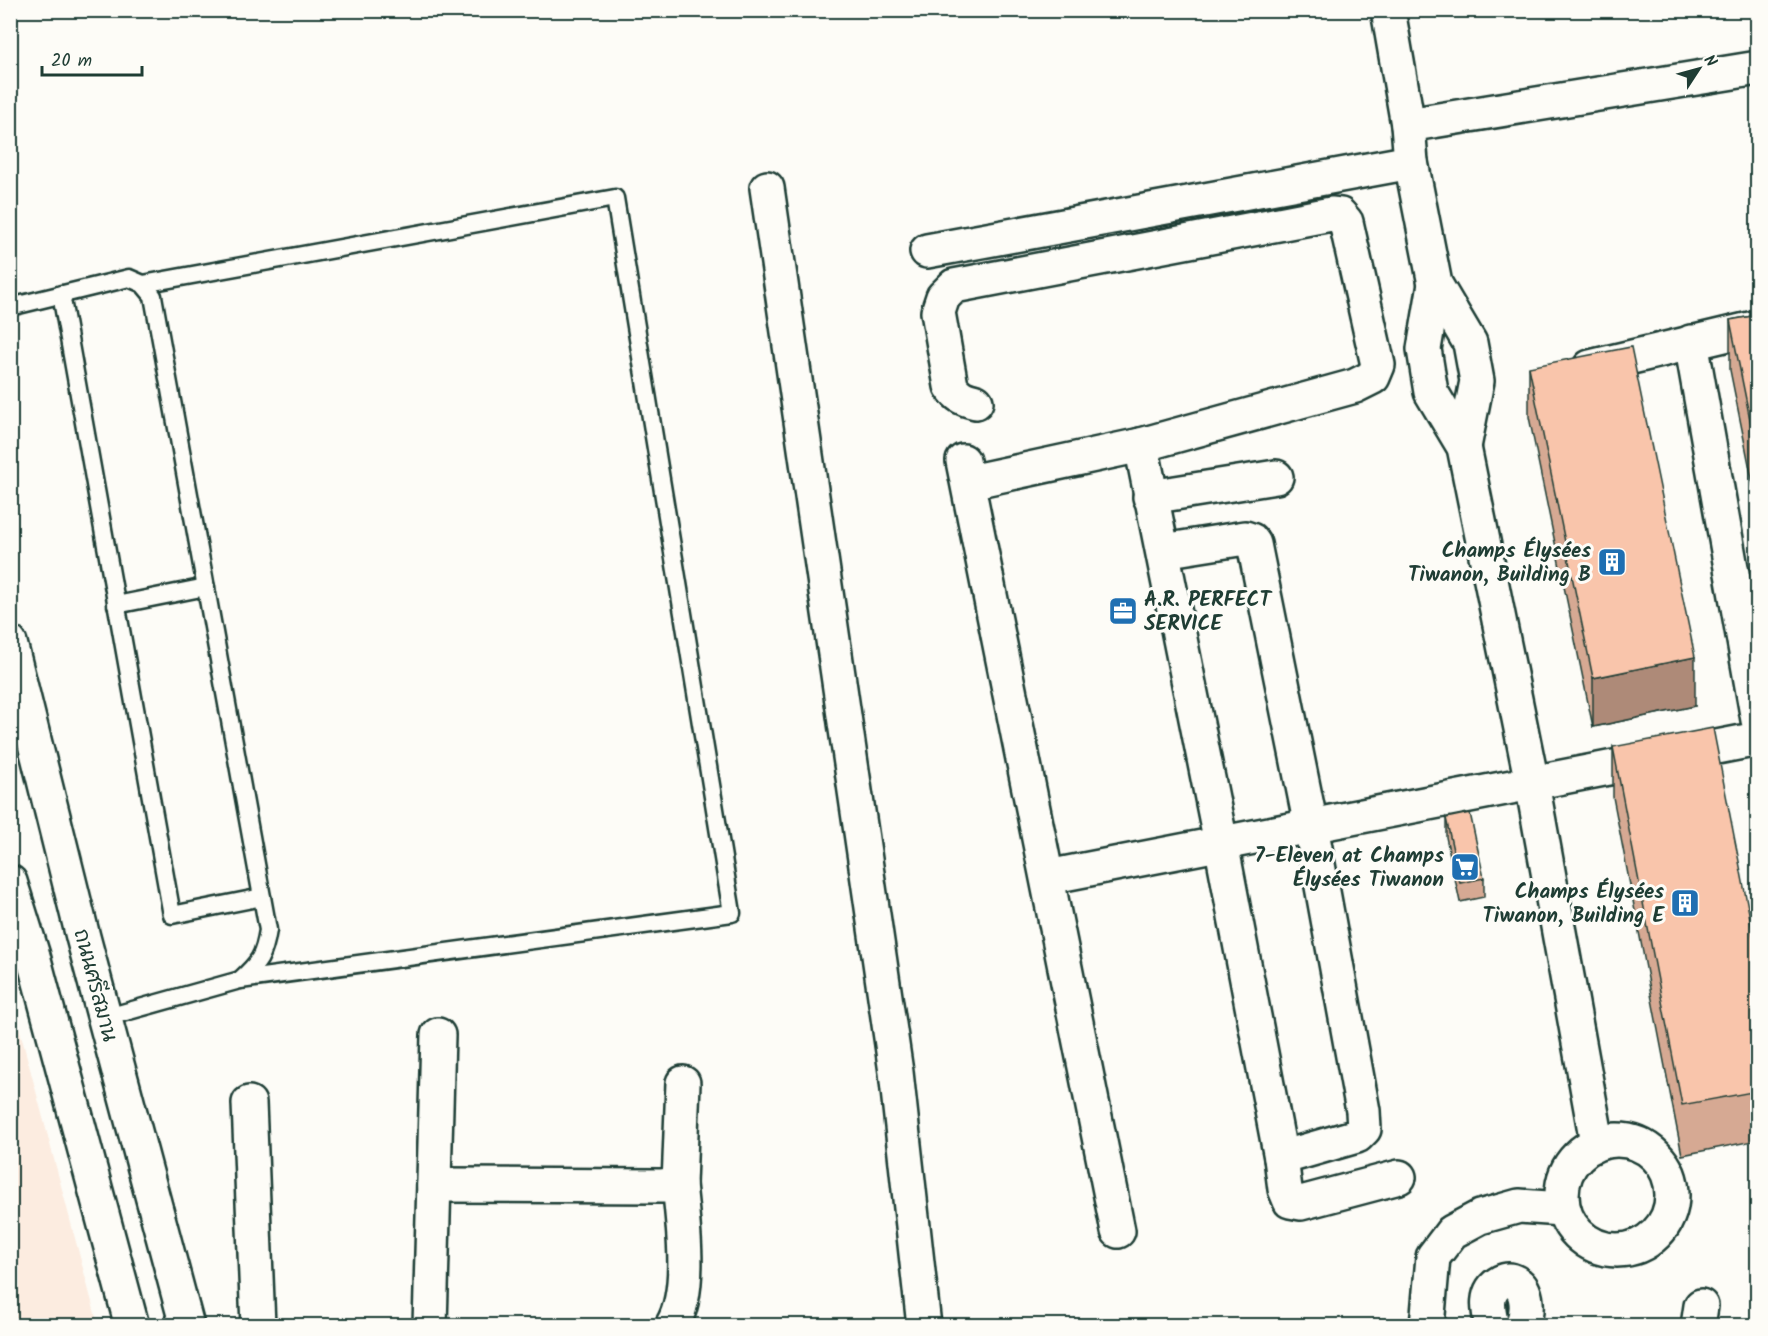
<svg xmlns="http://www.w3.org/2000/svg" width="1768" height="1336" font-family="Kalam,'Playpen Sans Thai',sans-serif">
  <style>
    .built { fill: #fcece0 }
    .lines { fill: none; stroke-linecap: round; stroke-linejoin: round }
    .service-casing { stroke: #1f3d34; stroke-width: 21 }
    .minor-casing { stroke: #1f3d34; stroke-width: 38 }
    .secondary-casing { stroke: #1f3d34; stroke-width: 38 }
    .service { stroke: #fdfcf7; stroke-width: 16 }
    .minor { stroke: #fdfcf7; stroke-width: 33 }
    .secondary { stroke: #fdfcf7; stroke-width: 33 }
    .wall { fill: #d6a993; stroke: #1f3d34; stroke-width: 1.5 }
    .shaded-wall { fill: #ae8a78; stroke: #1f3d34; stroke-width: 1.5 }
    .building { fill: #f9c5ab; stroke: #1f3d34; stroke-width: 1.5 }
    .labels { text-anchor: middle; stroke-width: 6; stroke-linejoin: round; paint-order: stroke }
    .poi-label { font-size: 21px; font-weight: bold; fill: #1f3d34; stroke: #fdfcf7; text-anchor: end }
    .street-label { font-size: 21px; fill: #1f3d34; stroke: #fdfcf7 }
  </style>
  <rect width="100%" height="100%" fill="#fdfcf7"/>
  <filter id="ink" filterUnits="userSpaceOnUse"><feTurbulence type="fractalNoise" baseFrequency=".0167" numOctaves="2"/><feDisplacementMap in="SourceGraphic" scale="12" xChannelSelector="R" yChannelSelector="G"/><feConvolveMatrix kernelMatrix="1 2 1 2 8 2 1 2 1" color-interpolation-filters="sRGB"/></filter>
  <g filter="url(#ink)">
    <path class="built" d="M 11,997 L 98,1325 L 11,1325 Z"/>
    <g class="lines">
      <g class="service-casing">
        <g id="service">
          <path d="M 143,284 L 615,198 L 732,913 L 240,980"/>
          <path d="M 61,294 L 172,915 L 262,897"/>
          <path d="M 10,307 L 129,278 L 143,284 L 153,296 L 268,930 C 264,956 259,963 240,980 L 104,1018"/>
          <path d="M 116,605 L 206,587"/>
        </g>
      </g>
      <g class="minor-casing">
        <g id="minor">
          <path d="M 1388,10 L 1408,125 L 1411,162 L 1435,284 L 1470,343 L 1477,381 L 1464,447"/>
          <path d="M 1408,125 L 1758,68"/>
          <path d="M 767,188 L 896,1072 L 924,1326"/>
          <path d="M 927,251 L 1411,162"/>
          <path d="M 1435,284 L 1424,349 L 1431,392 L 1464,447 L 1532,783 L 1597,1142"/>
          <path d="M 1691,342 L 1758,720"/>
          <path d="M 1590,367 L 1758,327"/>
          <path d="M 1141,445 L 1221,843 L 1281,1158 L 1285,1189 L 1290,1201 L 1301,1203 L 1399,1177"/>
          <path d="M 963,461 L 1118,1231"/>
          <path d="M 974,481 L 1141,445 L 1355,386 L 1373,377 L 1378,365 L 1346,222 L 1340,215 L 1331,214 L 954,286 L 943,297 L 938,312 L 951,386 C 958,397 964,399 976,402"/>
          <path d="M 1150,497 L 1276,477"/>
          <path d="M 1163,551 L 1245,538 L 1251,540 L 1254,544 L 1311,826 L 1363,1111 L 1364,1129 L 1357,1136 L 1281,1158"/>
          <path d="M 1048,877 L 1758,739"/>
          <path d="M 249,1103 L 258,1326"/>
          <circle cx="1617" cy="1195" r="55"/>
          <path d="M 679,1184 L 683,1083"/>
          <path d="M 434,1185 L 662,1186 L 679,1184 C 683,1224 693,1291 672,1326"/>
          <path d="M 430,1326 L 438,1035"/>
          <path d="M 1427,1326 L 1433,1257 L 1452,1232 L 1480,1217 L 1519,1206 L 1562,1209"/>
          <path d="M 1492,1326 C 1488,1310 1484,1291 1501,1282 C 1505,1280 1510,1279 1515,1282 C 1529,1290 1528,1313 1522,1326"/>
          <path d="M 1698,1326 L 1701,1306"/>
        </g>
      </g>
      <g class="secondary-casing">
        <g id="secondary">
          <path d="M 10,643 L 83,937 L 187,1326"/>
          <path d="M 10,882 L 33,956 L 132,1326"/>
        </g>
      </g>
      <use href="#service" class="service"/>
      <use href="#minor" class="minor"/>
      <use href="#secondary" class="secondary"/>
    </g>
    <g class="wall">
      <path d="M 1758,315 L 1758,509 L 1730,370 L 1730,320 Z"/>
      <path d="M 1529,367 L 1695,706 L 1593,727 L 1529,417 Z"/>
      <path d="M 1613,747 L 1758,959 L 1758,1140 L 1682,1155 L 1613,797 Z"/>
      <path d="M 1446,818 L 1484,878 L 1484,897 L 1460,902 L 1446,837 Z"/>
    </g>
    <path class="shaded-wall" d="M 1695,657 L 1695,706 L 1593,727 L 1593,678 Z"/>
    <g class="building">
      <path d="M 1758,315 L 1758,459 L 1730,320 Z"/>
      <path d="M 1631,347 L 1695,657 L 1593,678 L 1529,367 Z"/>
      <path d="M 1713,728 L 1758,959 L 1758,1091 L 1682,1105 L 1613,747 Z"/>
      <path d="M 1470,813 L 1484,878 L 1460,883 L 1446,818 Z"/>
    </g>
  </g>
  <defs>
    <g id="building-square" transform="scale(1.5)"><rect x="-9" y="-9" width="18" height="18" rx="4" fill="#1f6fb2" stroke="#fdfcf7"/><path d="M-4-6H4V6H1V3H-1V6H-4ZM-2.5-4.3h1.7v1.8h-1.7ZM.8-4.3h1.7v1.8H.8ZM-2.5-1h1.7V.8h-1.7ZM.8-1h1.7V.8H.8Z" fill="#fff"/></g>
    <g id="office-square" transform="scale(1.5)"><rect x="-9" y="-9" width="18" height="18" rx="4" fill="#1f6fb2" stroke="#fdfcf7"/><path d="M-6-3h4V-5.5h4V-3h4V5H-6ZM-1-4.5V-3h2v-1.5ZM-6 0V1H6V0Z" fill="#fff"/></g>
    <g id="supermarket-square" transform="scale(1.5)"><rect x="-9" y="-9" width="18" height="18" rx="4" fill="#1f6fb2" stroke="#fdfcf7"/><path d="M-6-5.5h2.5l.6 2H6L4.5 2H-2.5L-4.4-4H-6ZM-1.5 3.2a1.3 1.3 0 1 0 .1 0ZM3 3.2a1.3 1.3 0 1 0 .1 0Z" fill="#fff"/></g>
  </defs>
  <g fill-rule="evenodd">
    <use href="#building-square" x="1612" y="562"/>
    <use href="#office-square" x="1123" y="611"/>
    <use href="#supermarket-square" x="1465" y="867"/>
    <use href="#building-square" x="1685" y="903"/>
  </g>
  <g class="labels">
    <g class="poi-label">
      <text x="1591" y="557">Champs Élysées<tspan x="1591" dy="24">Tiwanon, Building B</tspan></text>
      <text x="1144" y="606" text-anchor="start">A.R. PERFECT<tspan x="1144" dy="24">SERVICE</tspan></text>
      <text x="1444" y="862">7-Eleven at Champs<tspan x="1444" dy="24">Élysées Tiwanon</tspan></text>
      <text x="1664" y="898">Champs Élysées<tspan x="1664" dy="24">Tiwanon, Building E</tspan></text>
    </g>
    <g class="street-label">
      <text transform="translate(96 985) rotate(75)" y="7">ถนนศรีสมาน</text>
    </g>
  </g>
  <rect width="1768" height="1336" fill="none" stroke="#fdfcf7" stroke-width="36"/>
  <rect x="18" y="18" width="1732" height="1300" fill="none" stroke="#1f3d34" stroke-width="2" filter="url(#ink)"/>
  <g transform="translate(1699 69) rotate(54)" stroke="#fdfcf7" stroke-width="4.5" paint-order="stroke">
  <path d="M0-4.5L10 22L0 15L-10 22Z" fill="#1f3d34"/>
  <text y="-9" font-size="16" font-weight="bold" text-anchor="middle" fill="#1f3d34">N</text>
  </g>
  <path d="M42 66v9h100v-9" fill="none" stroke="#1f3d34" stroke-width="3"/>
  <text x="51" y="66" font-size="18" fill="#1f3d34" stroke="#fdfcf7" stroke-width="4.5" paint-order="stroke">20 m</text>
</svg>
